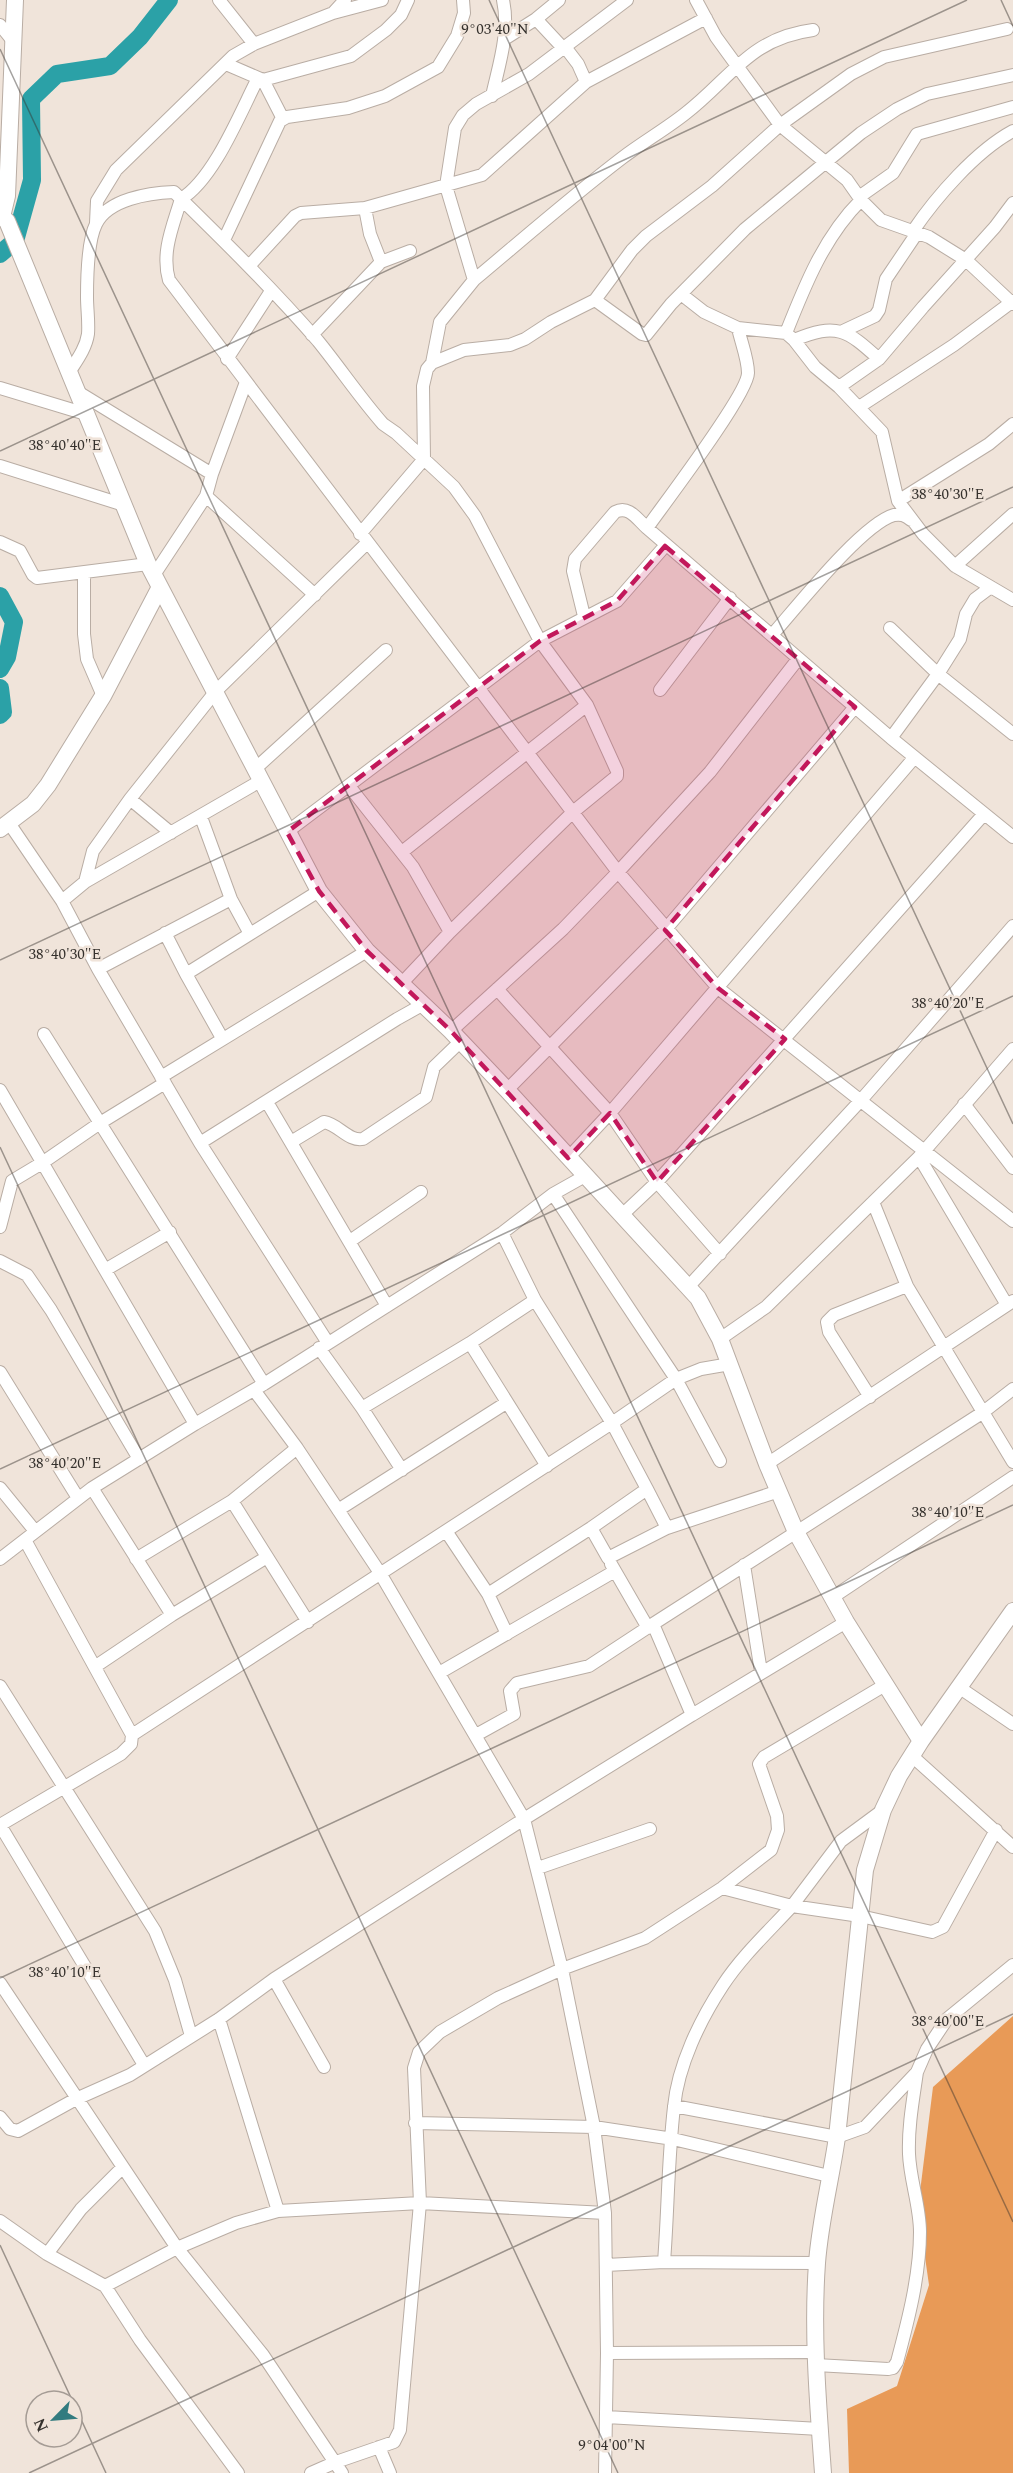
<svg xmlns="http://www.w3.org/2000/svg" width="1013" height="2473" font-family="Spectral,serif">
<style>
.forest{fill:#e89a57}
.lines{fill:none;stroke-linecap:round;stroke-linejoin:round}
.river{stroke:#2ba1a7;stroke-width:18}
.street-casing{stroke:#b9ada4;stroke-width:14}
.secondary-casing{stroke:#b9ada4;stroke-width:18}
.street{stroke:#fff;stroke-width:12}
.secondary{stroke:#fff;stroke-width:16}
.marked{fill:#c2185b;fill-opacity:0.2;stroke:#c2185b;stroke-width:4.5;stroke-dasharray:12 8;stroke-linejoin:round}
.ticks{fill:none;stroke:#35312d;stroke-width:1.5;stroke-opacity:0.45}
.ticks-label{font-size:15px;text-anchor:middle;fill:#35312d;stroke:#f0e4da;stroke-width:5;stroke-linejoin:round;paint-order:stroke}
</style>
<rect width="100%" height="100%" fill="#f0e4da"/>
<path class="forest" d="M1013,2016v457h-164l-2,-64 50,-23 32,-101 -11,-77 15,-121z"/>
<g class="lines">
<path class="river" d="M0,254l15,-13 17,-61 -1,-81 26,-25 53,-8 30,-29 29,-37
M0,596l14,26 -7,35 -7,12
M0,688l3,24 -3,3"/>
<g class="street-casing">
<path id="street" d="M219,0l35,44
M696,0l20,37 64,88 67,55 14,20 20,20 48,17 37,23 47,44
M333,13l49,-13
M536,19l27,29
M0,25l13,16
M506,38l30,-19 23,-19
M565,47l13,17 8,18
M226,64l37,16 88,-24 35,-26 15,-15 7,-15
M258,78c-18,35 -44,101 -77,121 -8,27 -20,53 -12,81l449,592 100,116 295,233
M263,80l20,39
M492,96c7,-32 18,-63 11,-96
M859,197l34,-24 24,-39 96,-27
M365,208l5,26 11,28
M96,223l1,-22 19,-31 117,-114 21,-12 79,-31 12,-13
M913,231c23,-34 63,-80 100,-100
M224,240l56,-119 7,-4 61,-9 37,-12 53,-29 19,-31 7,-23 -1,-13
M249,266l46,-50 6,-3 64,-5 117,-33 104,-93 120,-64
M474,280c49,-41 97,-83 148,-122 21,-16 44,-29 64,-45 45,-35 64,-75 127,-83
M681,294l23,18 34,16 48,5 8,7 21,27 24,20 43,45 16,69 25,33 32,32 58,34
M595,300l47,34 4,1 25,-31 74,-75 116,-96 36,-24 30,-15 86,-19
M843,331l32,-15 4,-6 7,-31 31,-46
M786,333c19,-48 38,-96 75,-133
M312,335l69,-73 29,-11
M794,340c43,-18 53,-10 85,19
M227,359l44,-68
M432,363l8,-41 34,-42 -28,-94 9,-58 8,-13 13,-11 53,-30 98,-74
M70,371c7,-11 16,-23 18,-37 1,-12 -1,-25 -1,-37 0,-18 1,-57 9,-73 12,-25 53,-31 78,-32 49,48 99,97 144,149 22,27 42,57 65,83l13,9 58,54 21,29 65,125 47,64 30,66v5l-44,36 -123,120 -49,52
M839,387l40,-28 44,-52 72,-80 18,-24
M0,388l86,26
M78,392l134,82
M859,407l95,-62 59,-44
M0,466l124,39
M206,496l109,99
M898,501l91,-57 24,-20
M647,528l244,210 122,99
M360,534l64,-75 -1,-73 4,-17 5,-6 32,-13 46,-5 15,-6 26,-17 44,-22 37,-50 14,-14 66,-50 68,-61 71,-51 33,-17 123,-28
M0,542l20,9 13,24 4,3 111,-14
M955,566l58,-52
M84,573v61l3,25 16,37
M154,575l52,-79 6,-22 34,-92
M584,616l-11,-45 2,-12 40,-47c14,-7 22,7 32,16 17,-24 101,-134 101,-155 0,-14 -7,-31 -10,-45
M890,628l48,46 75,60
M772,635c24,-27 90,-111 122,-120 7,-1 11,0 17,5
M660,690l70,-92
M891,738l47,-64 22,-35 6,-25 9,-15 16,-12
M256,768l130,-118
M349,786l64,81 37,65
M130,799l41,34
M9,823l53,78 36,68 102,174 128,200
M287,832l253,-191 77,-40 48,-55
M402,852l185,-147
M85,882l8,-31 37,-52 86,-108 151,-148
M62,901l23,-19 177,-102
M165,933l21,41 64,-40 -19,-35 -30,-82
M250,934l69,-43
M98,969l133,-70
M186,974l36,64
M497,989l113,124 47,69 63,72
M451,1031l112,-102 55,-57 92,-100 88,-113
M44,1034l220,350
M161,1077l206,-126
M0,1090l195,334
M507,1090l158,-160 190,-223
M267,1102l120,204
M964,1104l49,64
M291,1142l33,-20c14,2 25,20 39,17l63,-42 8,-30 27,-26
M200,1143l197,-124 25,-14
M919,1157l88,148
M568,1158l42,-45 304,-355
M553,1194l123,185 44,82
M873,1202l34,84 106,176
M622,1215l35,-33 327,-368
M0,1227l12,-46 30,-18 58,-40 65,-40
M502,1233l33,67 77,123 35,66
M350,1241l71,-49
M0,1261l27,14 24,35 88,149
M105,1270l65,-38
M689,1286l173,-187 151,-173
M720,1339l46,-32 153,-150 94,-108
M470,1343l65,-43
M319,1348l43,60 40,62
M0,1372l78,126
M254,1390l43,58 83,125 144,246 38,150 32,158 11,86 2,140 -2,120
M870,1397l-41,-65 -2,-10 7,-7 73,-29
M362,1408l108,-65 77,123
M767,1464l246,-163
M0,1488l35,43
M92,1488l80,127 95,-58
M232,1501l65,-53
M338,1510l168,-107
M591,1528l17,30 59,-30 112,-37
M446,1531l42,63 19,40
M25,1540l107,195 -1,9 -10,10 -121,71 144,240
M0,1559l92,-71 103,-64 69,-40 238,-151 51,-39 32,-18
M136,1559l96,-58 76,121
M611,1564l37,64
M744,1565l17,107
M488,1594l103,-66 56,-39 20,39
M833,1597l180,-120
M653,1624l329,-211 31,-24
M96,1666l76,-51
M439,1673l176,-102
M0,1686l155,245 20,49 16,56
M960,1688l53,36
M132,1735l480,-312 64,-44 25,-10 29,-5
M476,1735l38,-21 -4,-23 7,-8 72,-17 64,-42 39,91 154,-93
M912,1756l101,91
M538,1868l112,-39
M722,1888l70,18 49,-65 42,-31
M274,1979l50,88
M0,1983l177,265 86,107 79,118
M219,2019l59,192
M674,2106l163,31 28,-10 52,-55 10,-23 20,-30 66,-54
M0,2117l10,12 8,2 58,-32 54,-24 89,-56 55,-40 250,-160 168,-104
M415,2123l179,4 79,12 156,37
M0,2221l47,33 58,32
M47,2254l34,-45 42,-42
M664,2262l153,1
M606,2265l58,-3c4,-51 4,-104 10,-155 4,-42 26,-87 49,-122 19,-29 46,-54 69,-79l68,10 72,16 11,-5 53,-97
M607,2353l208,-1
M816,2365l72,4 5,-1 4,-6c11,-41 23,-87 23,-130 0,-26 -10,-52 -11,-78 -1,-27 4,-54 8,-82
M606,2417l214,12
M379,2447l11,26
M238,2473l-98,-133 -35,-54 72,-38 59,-25 42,-12 142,-8 185,10
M311,2473l25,-11 58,-20 6,-12 20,-227 -6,-135 5,-16 21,-20 58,-34 64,-29 83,-31 77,-50 49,-38 7,-20 -1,-14 -18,-52 5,-7 121,-72"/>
</g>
<g class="secondary-casing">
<path id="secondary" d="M15,0l-8,196 -5,21 5,4 141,343 171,327 48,60 84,80 56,59 191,208 22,41 47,125 29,68 50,90 75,119
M0,829l33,-25 15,-19 55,-89 57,-109
M823,2473c-5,-69 -11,-140 -6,-210 3,-42 14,-84 20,-126l28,-267 18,-60 16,-34 22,-35 92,-130"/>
</g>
<use href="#street" class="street"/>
<use href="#secondary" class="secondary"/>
</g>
<path class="marked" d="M665,546l190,161 -190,223 53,58 67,51 -128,143 -47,-69 -42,45 -117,-127 -84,-80 -48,-60 -32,-59 253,-191 77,-40z"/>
<path class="ticks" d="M489,0l524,1124M1001,0l12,26M0,49l1013,2173M0,451l967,-451M0,960l1013,-473M0,1147l618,1326M0,1469l1013,-473M0,1978l1013,-473M0,2245l106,228M29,2473l984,-459"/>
<g class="ticks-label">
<text x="495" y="34">9°03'40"N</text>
<text x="65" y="450">38°40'40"E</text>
<text x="948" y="499">38°40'30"E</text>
<text x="65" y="959">38°40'30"E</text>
<text x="948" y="1008">38°40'20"E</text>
<text x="65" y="1468">38°40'20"E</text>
<text x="948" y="1517">38°40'10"E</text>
<text x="65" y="1977">38°40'10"E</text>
<text x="948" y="2026">38°40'00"E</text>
<text x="612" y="2450">9°04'00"N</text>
</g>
<g transform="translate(54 2419) rotate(245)"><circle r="28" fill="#f0e4da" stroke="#a59c95" stroke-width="1.5"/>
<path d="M0-4.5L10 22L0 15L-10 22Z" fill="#327b7f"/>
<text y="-9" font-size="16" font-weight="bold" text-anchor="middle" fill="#35312d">N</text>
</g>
</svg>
